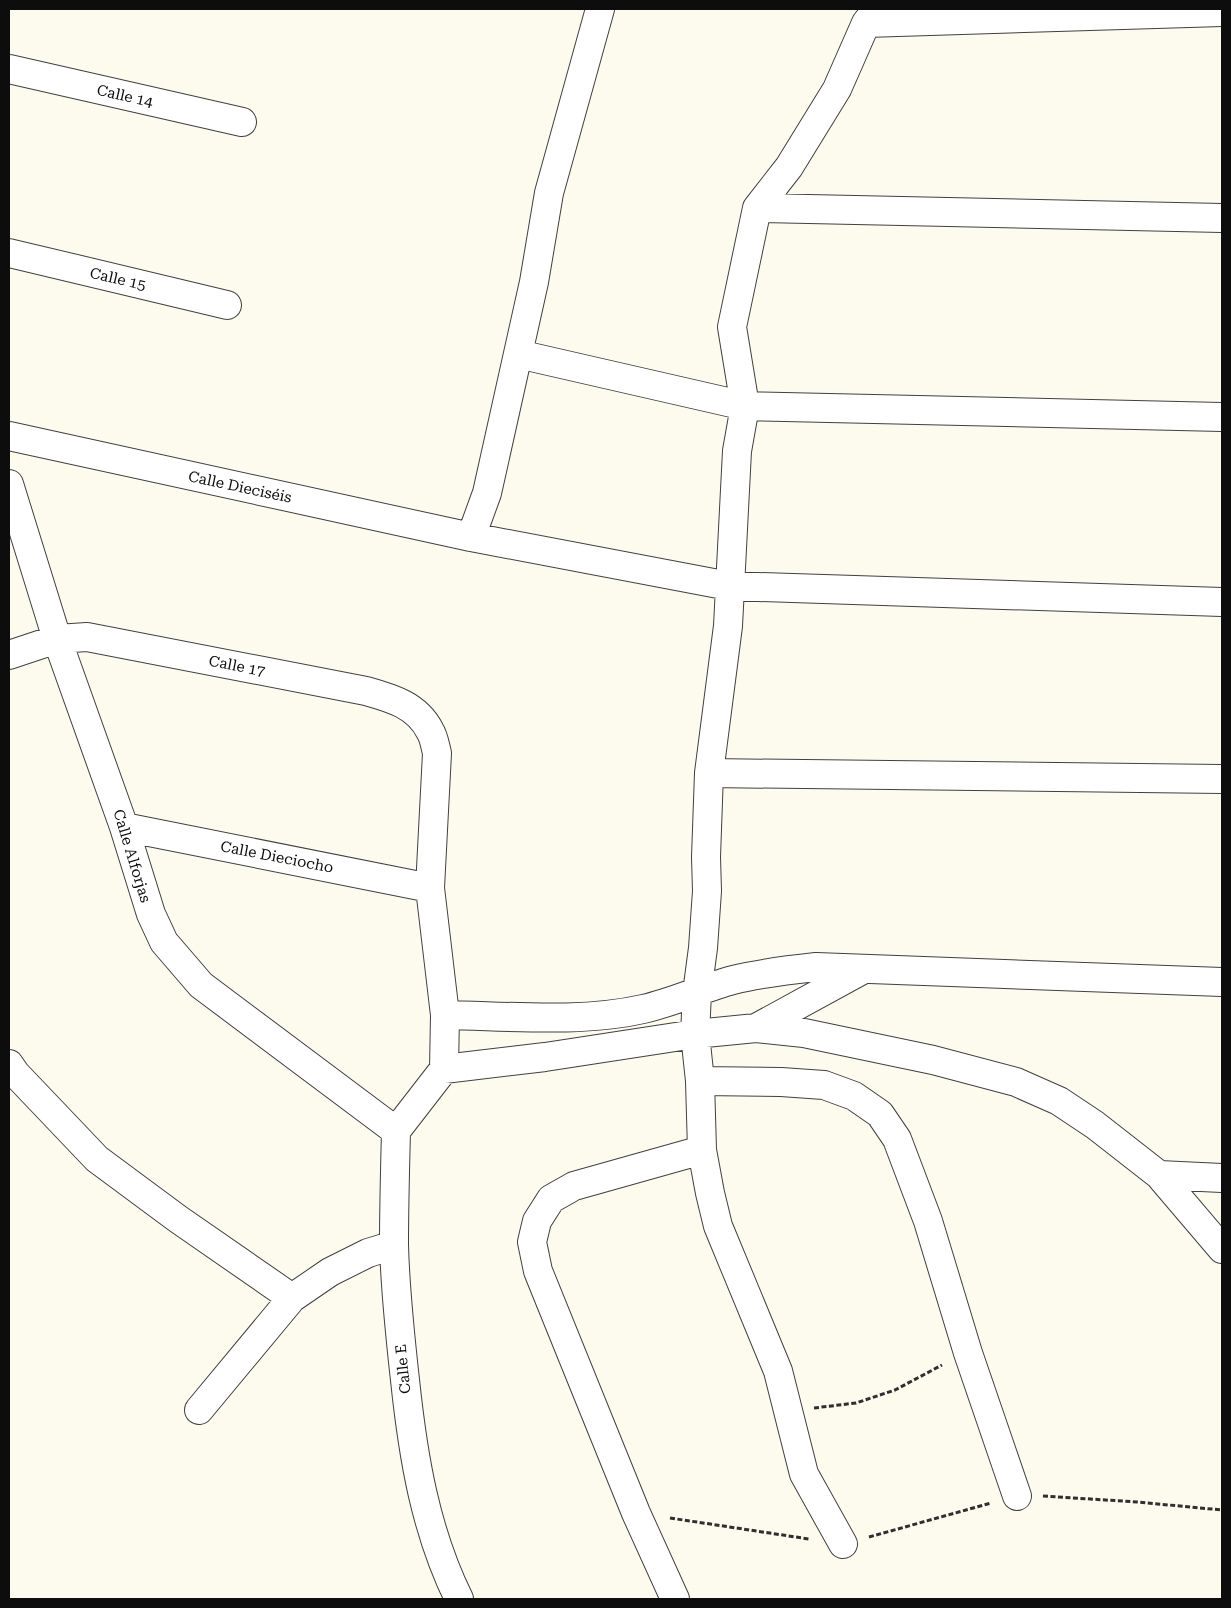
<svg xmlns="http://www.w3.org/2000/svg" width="1231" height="1608" font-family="'Roboto Serif',serif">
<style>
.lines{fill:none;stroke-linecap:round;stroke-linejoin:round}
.minor-casing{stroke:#404040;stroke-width:30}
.path{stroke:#2f2f2f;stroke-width:3;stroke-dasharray:5 2.5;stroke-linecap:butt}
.minor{stroke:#fff;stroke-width:28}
.labels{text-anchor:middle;stroke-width:5;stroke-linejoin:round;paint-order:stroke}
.street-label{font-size:15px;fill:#0d0d0d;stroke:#fff}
</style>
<rect width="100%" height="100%" fill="#fdfaee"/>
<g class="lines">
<g class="minor-casing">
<path id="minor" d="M866,23l356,-11
M9,69l233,53
M757,208l465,10
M9,253l218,52
M518,354l227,52 477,11
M9,436l462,101 258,49 493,16
M9,484l48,155 67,188 27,87 13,28 37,43 195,146
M471,537l16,-44 47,-211 15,-89 51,-184
M9,655l48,-16 30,-2 279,54c25,7 51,14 64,40 4,6 5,15 7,22l-7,135 15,127 -1,54 -48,62
M709,773l513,6
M124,827l306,61
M445,1015c63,1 137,8 198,-6 31,-7 60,-21 90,-29 28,-7 55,-10 83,-13l406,15
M756,1028l108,-59
M9,1064l7,10 81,85 81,60 114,79
M444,1069l101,-12 150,-23 61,-6 48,5 129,27 83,22 43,19 36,24 64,50 63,74
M700,1081l81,1 43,3 30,11 26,18 17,25 31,82 40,132 49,143
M396,1131c-1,38 -2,76 -2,113 1,46 6,91 11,136 8,76 20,150 54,219
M1159,1175l63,3
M199,1410l93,-112 38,-26 38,-19 26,-8
M843,1544l-39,-70 -26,-103 -60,-145 -8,-33 -8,-43 -2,-69 -5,-47 2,-41 6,-45 4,-57 -1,-34 3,-84 19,-147 9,-175 8,-45 -13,-79 25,-119 32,-41 48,-78 29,-66 11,-14
M675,1599l-39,-86 -98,-242 -6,-29 5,-21 14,-22 23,-13 128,-36"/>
</g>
<path class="path" d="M814,1408l42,-5 39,-13 47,-25
M1043,1496l94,6 85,8
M670,1518l139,21
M869,1537l122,-34"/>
<use href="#minor" class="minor"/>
</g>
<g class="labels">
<g class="street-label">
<text transform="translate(125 96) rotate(13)" y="5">Calle 14</text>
<text transform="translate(118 279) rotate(13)" y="5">Calle 15</text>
<text transform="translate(240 487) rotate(12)" y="5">Calle Dieciséis</text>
<text transform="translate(237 666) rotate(11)" y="5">Calle 17</text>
<text transform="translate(132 856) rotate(73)" y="5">Calle Alforjas</text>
<text transform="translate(277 857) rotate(11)" y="5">Calle Dieciocho</text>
<text transform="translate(403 1369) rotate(-96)" y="5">Calle E</text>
</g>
</g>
<rect width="1231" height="1608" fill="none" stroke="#0d0d0d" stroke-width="20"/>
</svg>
